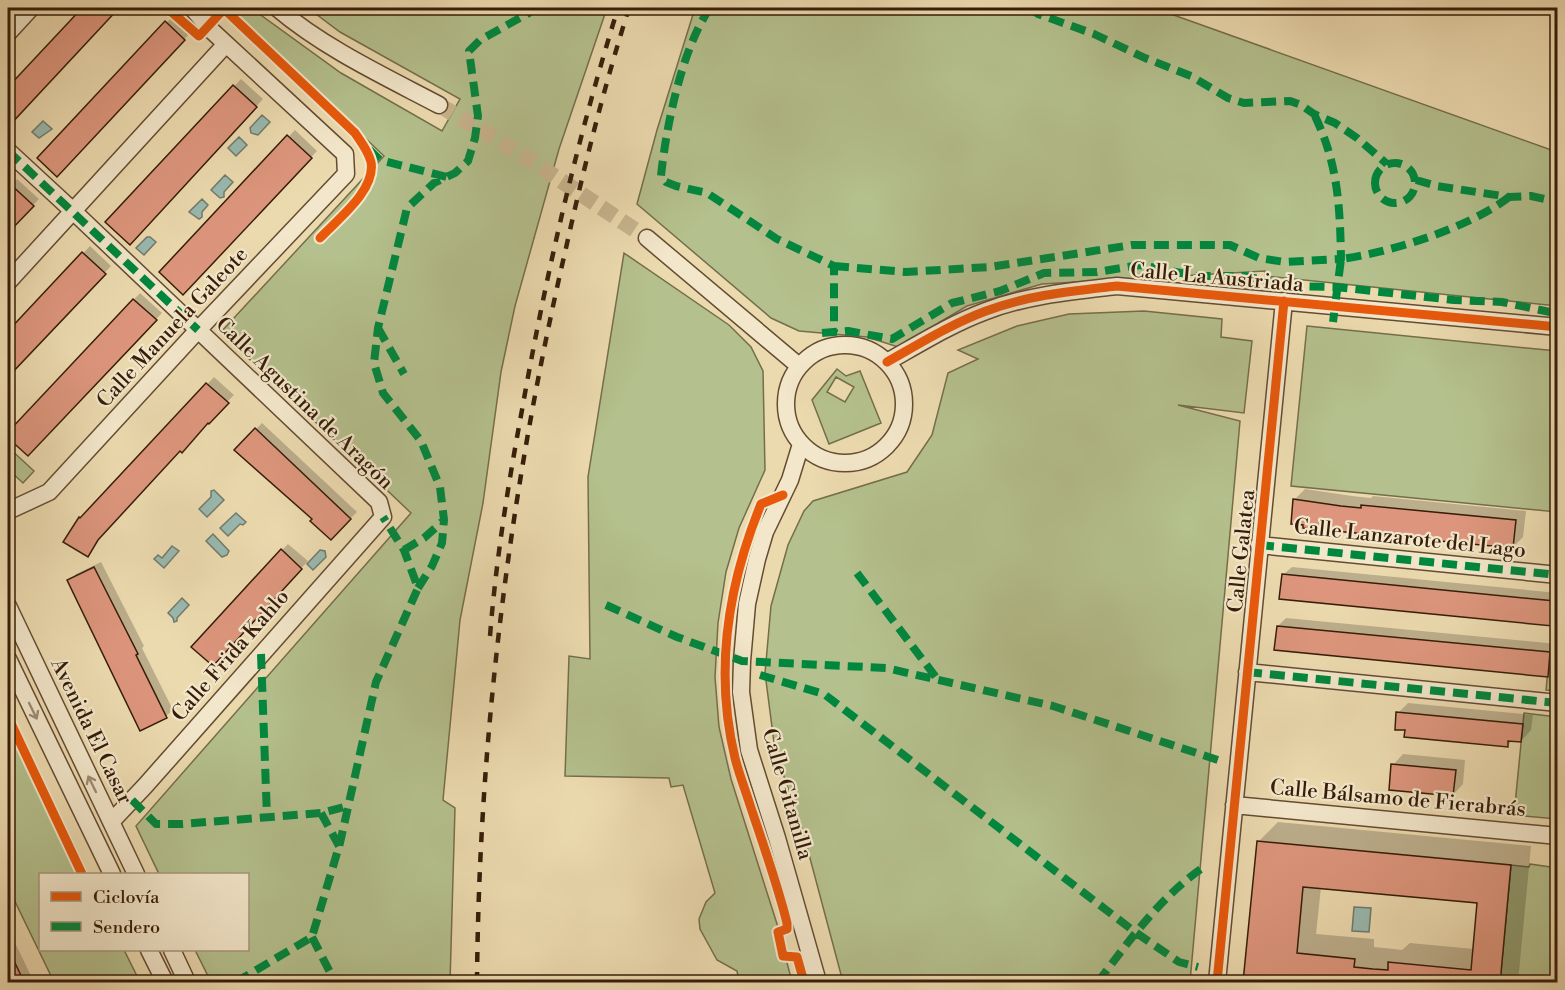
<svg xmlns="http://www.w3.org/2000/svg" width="1565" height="990" font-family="'Libre Bodoni',serif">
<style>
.green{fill:#b4c08d;stroke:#756e4b;stroke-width:1.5;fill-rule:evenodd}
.water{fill:#99bab0;stroke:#717b6d;stroke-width:1.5}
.shadow{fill:#0003;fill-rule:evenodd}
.building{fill:#dd967d;stroke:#361d09;stroke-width:1.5;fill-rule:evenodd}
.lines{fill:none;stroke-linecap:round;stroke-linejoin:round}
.street-tunnel{stroke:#c8b48e;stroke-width:16;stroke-dasharray:16 8;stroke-linecap:butt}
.street-casing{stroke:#644c32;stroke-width:19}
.street{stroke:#f3e7cb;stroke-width:16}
.rail{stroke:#361d09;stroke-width:4.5;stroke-dasharray:10 10;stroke-linecap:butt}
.quiet{stroke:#00873e;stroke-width:8;stroke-dasharray:15 8;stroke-linecap:butt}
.cycleway-casing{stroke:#f3e7cb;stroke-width:13}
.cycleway{stroke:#e8590c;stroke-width:9}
.oneway{stroke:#9e8c74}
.labels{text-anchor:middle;stroke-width:4.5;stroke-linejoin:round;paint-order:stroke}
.street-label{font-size:21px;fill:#361d09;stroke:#f3e7cb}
</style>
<rect width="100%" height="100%" fill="#ecdaaf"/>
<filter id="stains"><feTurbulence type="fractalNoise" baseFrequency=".00333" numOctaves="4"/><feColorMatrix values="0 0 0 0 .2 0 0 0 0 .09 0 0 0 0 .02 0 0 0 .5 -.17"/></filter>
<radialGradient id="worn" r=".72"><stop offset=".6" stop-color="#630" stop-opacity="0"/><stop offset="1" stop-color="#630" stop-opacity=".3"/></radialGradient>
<path class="green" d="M243,8h8l90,65 101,58 18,-32 -120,-67 -32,-24h299l-48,141 -44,157 -14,66 -18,131 -23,117 -17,180 12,8 -5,174h-239l-16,-32h53v-76h-89l-23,-48 275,-313 -190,-181 163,-176 -149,-142z
M695,8h459l403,144v154l-292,-30v-5l-223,13 -75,22 -69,41 -31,-10 -68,-6 -28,-13 -134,-114 20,-74z
M624,253l105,72 22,22 12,24 2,99 -26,58 -13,44 -8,51 -3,54 4,50 12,52 46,145 15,58h-53l-2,-11 -20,-11 -17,-31 -1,-10 7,-17 9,-9 -32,-108 -12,2 -2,-9 -104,-2 4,-120 21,3 -2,-182z
M1144,311l78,8 -1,18 31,4 -8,72 -66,-8 62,16 -50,561h-347l-40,-150 -28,-82 -10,-77 6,-67 17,-61 16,-34 9,-10 94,-29 25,-37 16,-62 30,-14 -20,-9 59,-24 52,-12z
M1307,326l250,25v161l-266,-26z
M837,369l9,7 14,-5 21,52 -52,21 -17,-44zM836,377l18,10 -9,15 -18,-10z
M8,447l26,24 -11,12 -15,-14z
M1556,588h1v103l-11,-1z
M8,705l80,169h-48v76h84l16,32h-86l-46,-95z
M1524,713l33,4v102l-43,-4z
M1530,864l27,4v114h-57l11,-117 18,2z"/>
<path class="water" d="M262,115l8,7 -12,13 -7,-2 -1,-5z
M43,121l9,8 -13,9 -7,-6z
M239,137l8,8 -11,11 -8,-8z
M225,175l8,7 -9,10v5l-4,1 -9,-8z
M202,199l6,6 -6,7v5l-3,2 -10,-7z
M147,237h3l6,5 -12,13 -8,-7z
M214,490l10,10 -17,17 -8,-8 12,-12v-6z
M236,513l10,9 -3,3 -3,-1 -12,12 -8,-8z
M213,534l16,17 -2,4 -5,2 -16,-16z
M172,546l7,5 -15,17 -10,-9 4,-4 4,3z
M320,550l5,1 1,6 -13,13 -6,-6z
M182,598l7,7 -12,13v3l-3,1 -1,-4 -5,-5z
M1354,907l17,1 -2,24 -17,-1z"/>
<path class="shadow" d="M84,8h34l-110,116v-35z
M173,16l18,16 -134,143 -18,-17z
M241,79l22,20 -127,137 -29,-15z
M295,130l22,21 -134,142 -22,-21z
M17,179l22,20 -31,33v-43z
M90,246l21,20 -103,109v-42z
M140,293l22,20 -134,141 -20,-20z
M214,377l20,18 -54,54 -75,83 -18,23 -22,-13 15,-24 8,-6z
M262,423l95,89 -26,26 -17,-19 -78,-69z
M1305,489l47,7 19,2 2,-2 153,15 -3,26 -10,10 -218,-48z
M288,544l20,17 -89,97 63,-108z
M101,562l43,84 -2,2 31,62 -7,6 -97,-135 7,-7z
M1292,567l266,26v26l-6,5 -269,-49z
M1286,618l271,26 -2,23 -8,8 -269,-49z
M1408,703l125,12 -2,15 -10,11 -8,-1 -6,6 -101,-17 -8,-16z
M1403,754l62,6 -2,24 -10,11 -60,-30z
M1278,822l253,24 -13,136h-273l13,-140zM1321,887l158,15 -5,47 -64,-6 -8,7 -8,-1 -20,-2v-8l-58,-5z
M8,928l26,54h-26z"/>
<path class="building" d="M82,8h37l-111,119v-40z
M165,21l20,19 -128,137 -20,-19z
M233,85l24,22 -127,138 -25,-23z
M287,135l25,23 -129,137 -24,-23z
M8,182l26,24 -26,27z
M82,252l24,22 -98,103v-46z
M133,299l24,21 -129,136 -20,-18v-6z
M206,383l23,20 -20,21 -1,-1 -26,30 -2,-2 -82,89 -10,17 -25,-15 16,-25 1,1z
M255,428l96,91 -20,21 -21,-19 2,-2 -78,-69z
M1293,499l48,7 20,2v-3l155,15 -3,28 -210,-20v-3l-12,-1z
M281,549l21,20 -89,97 -22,-19z
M94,567l44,87 -2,1 31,63 -27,13 -73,-151z
M1282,574l273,27 -2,25 -274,-27z
M1277,626l273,26 -2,25 -274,-27z
M1396,712l127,12 -2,18 -13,-1v6l-104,-10 1,-7h-10z
M1391,764l65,6 -3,26 -64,-6z
M1257,841l254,24 -10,108 1,9h-259zM1303,887l174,16 -6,67 -83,-8v8l-15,-1 -19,-2 1,-8 -58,-6z
M8,948l16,34h-16z"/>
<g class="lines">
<path class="street-tunnel" d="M439,105l82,49 126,84"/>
<g class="street-casing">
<path id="street" d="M277,8c47,40 107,68 162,97
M8,33l23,-25
M8,151l65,60 306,291 4,15 -238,269 -34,36
M647,238l152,128
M8,282l218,-238
M786 404a59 59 0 1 1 118 0a59 59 0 1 1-118 0Z
M887,362c32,-18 64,-38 99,-51 42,-16 87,-20 131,-25l441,41
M801,444l-11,36 -25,52 -8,27 -10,45 -5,57 -1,31 8,58 28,88 41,144
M8,511l41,-19 149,-162 148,-156 -1,-20 -134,-124 -17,-20v-2
M1259,545l299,30
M8,606l128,268
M8,659l104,215
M1247,672l311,31
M1234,805l324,31
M149,950l16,32
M172,950l15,32
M1217,982l67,-681"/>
</g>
<use href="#street" class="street"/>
<path class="rail" d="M490,636c6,-76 18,-151 32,-226 24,-136 55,-270 96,-402
M477,982c2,-247 33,-493 89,-734 18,-81 38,-161 63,-240"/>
<path class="quiet" d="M710,8c-28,40 -44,119 -49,168l5,6 10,4 31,7 70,46 57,27v66
M1029,8l9,6 56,20 51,24 46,18 37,22 16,5 46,-2 11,4 13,9 21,9 22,15 30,26
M369,149l11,11 67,17
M8,151l190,179
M1375 183a20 20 0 1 1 40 0a20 20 0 1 1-40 0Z
M1416,180l21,6 72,11 22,-1 27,6
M834,266l72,6 84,-5 142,-22h98l29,13 26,4 56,-3c-1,-53 -3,-96 -27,-145
M1333,322l8,-63c48,-6 130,-32 168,-62
M378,328l26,46
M822,333l26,-2 44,8 60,-36 48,-12 44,-18 53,-1 43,-7 57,11h48l46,10 45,1 118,13 48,2 48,10 8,-1
M1259,545l299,30
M404,550l20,-12 20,-18
M857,573l81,107
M418,588l14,-22 10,-23 2,-23 -4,-33 -19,-46 -38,-48 -9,-30 4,-35 29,-120 27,-25 21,-10 13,-12 7,-23 3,-22 -9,-65 11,-11 49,-27 3,-5
M606,605l71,32 65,24 144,7 167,38 165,54
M261,654l6,163
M1247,672l311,31
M760,675l64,19 311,238 44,30 19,5
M132,800l24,24h26l139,-11 27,-7
M321,813l18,33
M312,937l23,45
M236,982l76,-45 28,-94 36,-161 42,-94 -14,-38 -21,-33
M1098,982c31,-41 65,-89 109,-117"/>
<g class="cycleway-casing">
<path id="cycleway" d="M167,8l32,28 25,-27 131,124c6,9 13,17 16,29 5,28 -33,57 -51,76
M887,362c32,-18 64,-38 99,-51 42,-16 87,-20 131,-25l441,41
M783,495l-22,9c-33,81 -47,167 -26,254 4,16 10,31 15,47 13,39 27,78 37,118v6l-9,3 5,24 14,1 7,25
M8,717l74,157
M1217,982l67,-681"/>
</g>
<use href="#cycleway" class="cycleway"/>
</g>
<defs><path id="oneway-shaft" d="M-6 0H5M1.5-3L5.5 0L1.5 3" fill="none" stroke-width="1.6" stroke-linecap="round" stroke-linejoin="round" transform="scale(1.5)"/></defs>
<g class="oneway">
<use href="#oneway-shaft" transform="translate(33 711) rotate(64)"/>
<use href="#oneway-shaft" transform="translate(92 784) rotate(-116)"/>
</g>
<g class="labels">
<g class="street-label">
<text transform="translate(1217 277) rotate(5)" y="7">Calle La Austriada</text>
<text transform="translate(172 327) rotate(-47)" y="7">Calle Manuela Galeote</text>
<text transform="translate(305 403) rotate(44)" y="7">Calle Agustina de Aragón</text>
<text transform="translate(1410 538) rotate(6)" y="7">Calle Lanzarote del Lago</text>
<text transform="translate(1241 551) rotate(-84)" y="7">Calle Galatea</text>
<text transform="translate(230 655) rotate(-49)" y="7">Calle Frida Kahlo</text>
<text transform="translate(92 731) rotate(64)" y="7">Avenida El Casar</text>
<text transform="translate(788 794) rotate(74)" y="7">Calle Gitanilla</text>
<text transform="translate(1398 798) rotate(5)" y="7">Calle Bálsamo de Fierabrás</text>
</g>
</g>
<rect width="1565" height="990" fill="none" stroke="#ecdaaf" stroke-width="30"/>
<rect x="9" y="9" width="1547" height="972" fill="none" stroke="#361d09" stroke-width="3"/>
<rect x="15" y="15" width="1535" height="960" fill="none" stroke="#361d09" stroke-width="1.5"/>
<rect x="39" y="873" width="210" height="78" fill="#f3e7cb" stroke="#a7967d" stroke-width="1.5"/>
<rect x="51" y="892" width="30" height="9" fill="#e8590c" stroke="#a7967d" stroke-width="1.5"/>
<text x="93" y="903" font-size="18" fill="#361d09">Ciclovía</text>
<rect x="51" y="922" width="30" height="9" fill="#00873e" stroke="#a7967d" stroke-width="1.5"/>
<text x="93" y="933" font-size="18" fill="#361d09">Sendero</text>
<rect width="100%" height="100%" filter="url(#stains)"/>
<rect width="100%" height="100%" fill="url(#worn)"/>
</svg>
